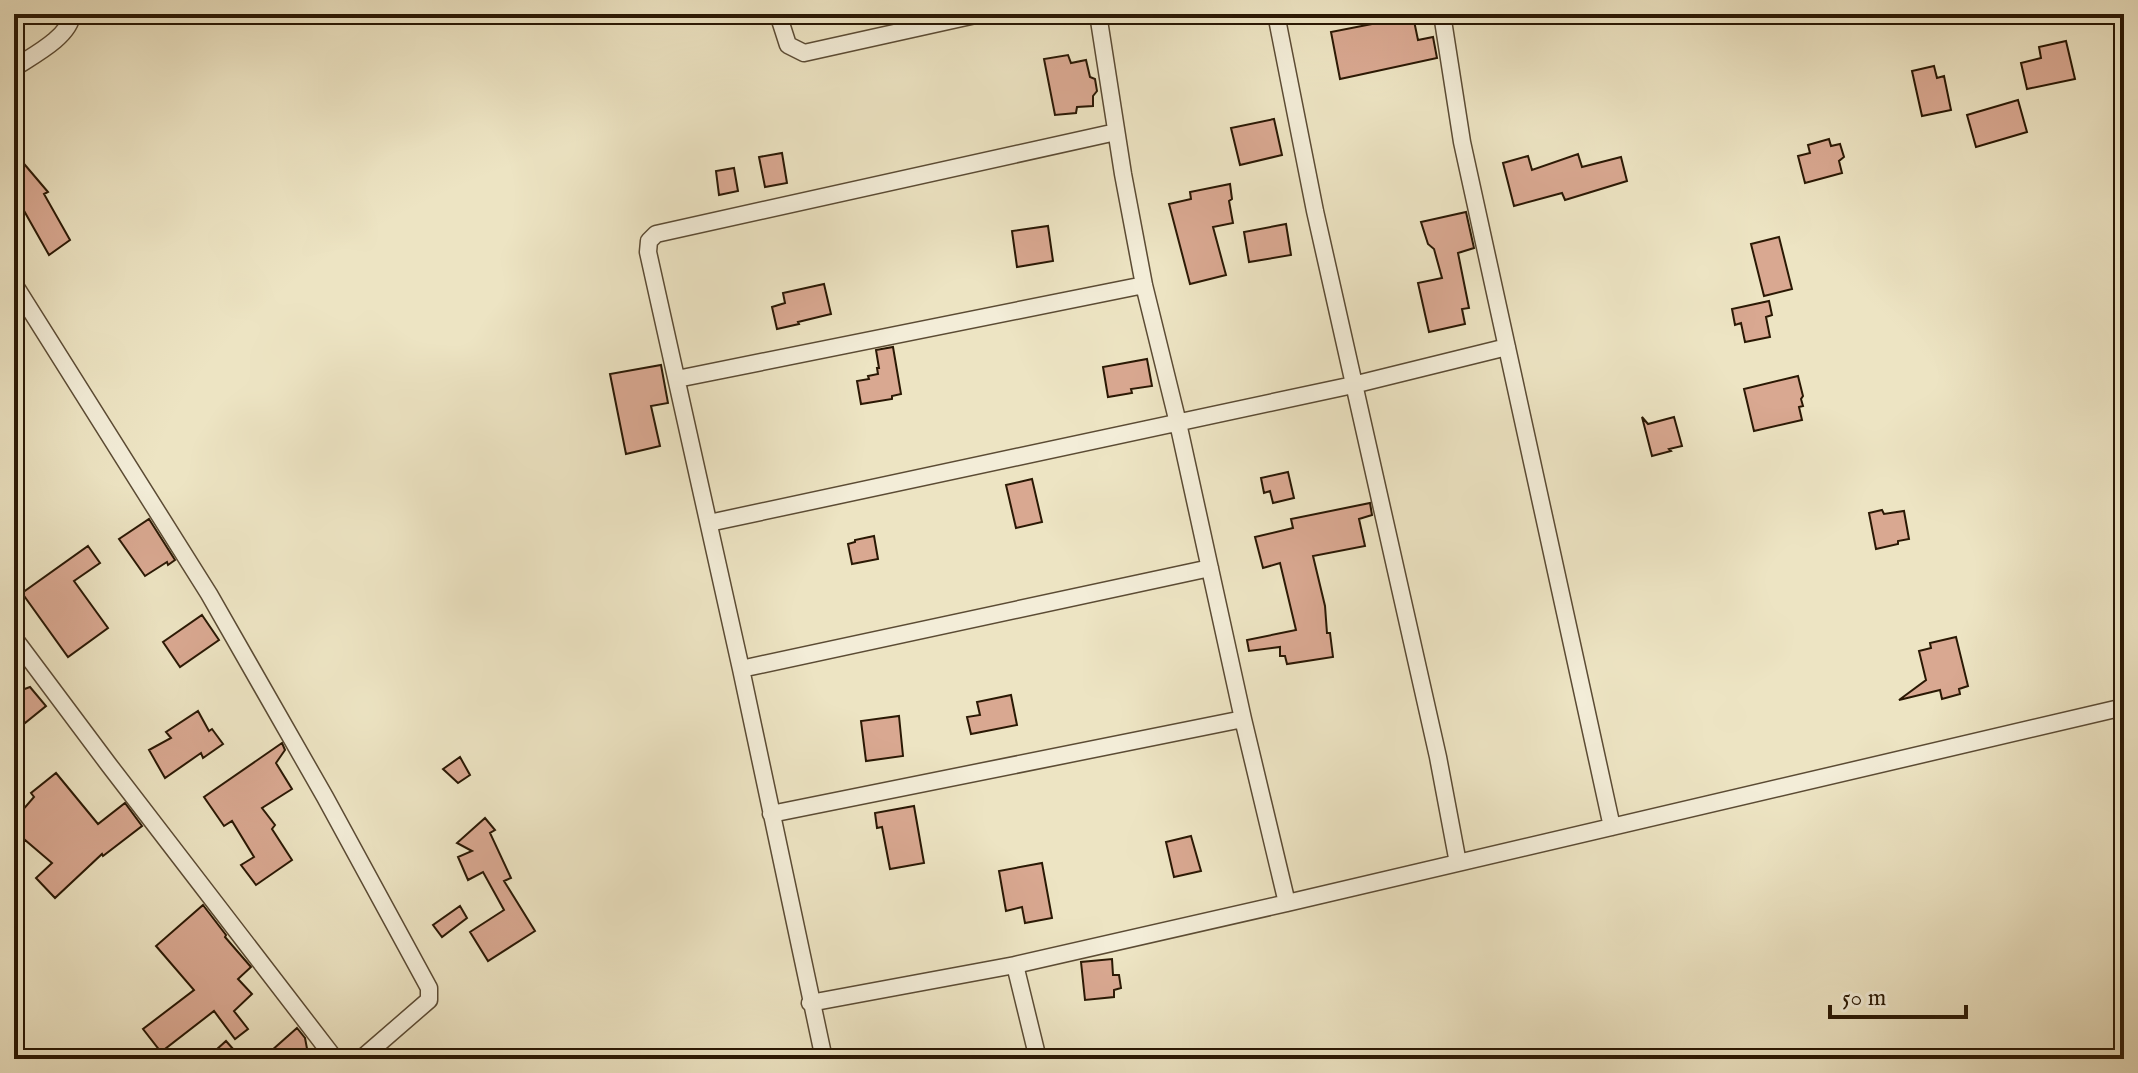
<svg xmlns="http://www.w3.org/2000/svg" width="2138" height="1073" font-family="'IM FELL English',serif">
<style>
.building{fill:#d9a891;stroke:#2a1804;stroke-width:2}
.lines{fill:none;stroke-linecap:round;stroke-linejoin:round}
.minor-casing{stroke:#5b4b34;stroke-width:19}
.minor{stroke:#f3edd8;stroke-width:16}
</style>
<rect width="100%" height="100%" fill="#ede4c3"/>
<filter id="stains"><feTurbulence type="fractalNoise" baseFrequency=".0025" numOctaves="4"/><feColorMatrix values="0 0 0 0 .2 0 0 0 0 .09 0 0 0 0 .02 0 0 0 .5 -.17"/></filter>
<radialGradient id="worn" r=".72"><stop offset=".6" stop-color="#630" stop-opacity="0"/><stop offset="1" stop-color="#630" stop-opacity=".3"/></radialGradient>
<path class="building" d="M1413,16l5,24 15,-3 4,21 -97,21 -9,-47z
M2066,41l9,38 -48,10 -6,-26 20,-5 -2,-11z
M1068,55l3,8 15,-3 4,17 5,2 2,12 -4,5v10l-16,1 -1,6 -21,2 -11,-56z
M1934,66l3,12 7,-2 7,34 -29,6 -10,-45z
M2018,100l9,32 -51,15 -9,-32z
M1274,119l8,36 -42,10 -9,-37z
M1829,139l2,7 9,-2 4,13 -5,4 3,12 -37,10 -7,-27 12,-3 -2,-8z
M14,152l34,40 -4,2 26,46 -21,15 -26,-46 -9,6z
M782,153l5,30 -22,4 -6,-30z
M1578,154l4,13 39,-10 6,24 -62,19 -3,-7 -48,13 -11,-43 25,-7 4,14z
M734,168l4,23 -19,4 -3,-24z
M1230,184l2,15 -3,2 4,22 -20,4 13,48 -36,9 -21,-80 22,-5 -1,-7z
M1466,212l8,36 -16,5 11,55 -7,1 3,15 -36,8 -11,-49 24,-5 -8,-29 -6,-5 -7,-22z
M1286,224l5,31 -42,7 -5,-30z
M1048,226l5,35 -36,6 -5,-36z
M1779,237l13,52 -28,7 -13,-52z
M824,284l7,30 -33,8 1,2 -22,5 -5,-22 13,-4 -2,-10z
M1769,301l3,14 -6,2 4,20 -25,5 -4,-19 -6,2 -3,-16z
M893,347l8,47 -9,2v3l-31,5 -4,-23 12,-2 -1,-3 10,-2 -1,-6h2l-3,-18z
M1147,359l5,27 -21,3 1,4 -24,4 -5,-30z
M661,365l7,38 -17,3 9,40 -34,8 -16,-80z
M1798,376l5,20 -2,3 2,7 -4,1 3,13 -48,11 -10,-42z
M1642,417l6,7 26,-7 8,29 -13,3 2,2 -19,5z
M1288,472l6,26 -21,5 -3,-12 -6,2 -3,-15z
M1032,479l10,43 -26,6 -10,-43z
M1370,503l2,12 -13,4 6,27 -52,10 12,50 2,27h3l3,24 -46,7 -2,-8h-5v-9l-31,4 -2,-11 49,-10 -16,-67 -17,5 -8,-31 38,-9 -2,-9z
M1882,510l2,4 20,-3 5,28 -11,2v3l-22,5 -7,-36z
M149,519l26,41 -7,5 -1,-3 -22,14 -26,-37z
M874,536l4,23 -26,5 -4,-20 7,-2v-2z
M88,546l12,17 -26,18 34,47 -40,29 -46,-64z
M202,615l17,25 -39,27 -17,-25z
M1956,637l12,49 -9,3 1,5 -18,5 -2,-9 -41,10 27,-20 -7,-29 12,-3 -1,-5z
M30,687l16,19 -21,17 -11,-14v-7l7,-6 -2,-5z
M1011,695l6,30 -46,9 -4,-17 13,-2 -3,-13z
M198,711l11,20 3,-2 11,15 -20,14 -2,-5 -36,25 -16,-28 22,-12 -5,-6z
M899,716l4,40 -37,5 -5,-40z
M282,743l3,7 -9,13 16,26 -30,19 13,17 -3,4 20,31 -36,25 -15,-20 13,-8 -22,-36 -8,5 -20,-29z
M460,757l10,18 -12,8 -15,-14z
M56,773l42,51 27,-21 17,23 -39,30 -1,-2 -47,44 -19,-20 16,-15 -27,-23 -11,14v-34l20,-23 -3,-4z
M914,806l10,57 -34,6 -8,-42 -5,1 -2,-15z
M485,818l10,12 -5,3 21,45 -7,3 31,50 -47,30 -18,-29 34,-22 -21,-38 -15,8 -10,-23 14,-6 -15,-8z
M1191,836l10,35 -27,6 -8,-35z
M1042,863l10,55 -27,5 -3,-16 -16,4 -7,-40z
M203,905l23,30 -1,2 26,30 -13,12 14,15 -18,17 14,18 -13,10 -21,-28 -53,41 -18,-23 51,-39 -38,-44z
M460,906l7,12 -25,19 -9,-12z
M1112,959l1,16h6l2,13 -7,2v7l-29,3 -4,-38z
M297,1028l8,10 4,21h-47z
M226,1041l16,18h-36z"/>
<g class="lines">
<g class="minor-casing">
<path id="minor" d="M778,14l10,31 16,8 176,-39
M1098,14l25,160 21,111 34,138 65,296 44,184
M1276,14l39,197 123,546 20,106
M1442,14l20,128 150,685
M14,68c18,-12 56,-31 58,-54
M14,284l195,310 116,203 104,191v12l-68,59
M677,379l467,-94
M709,523l644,-138 154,-38
M14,638l95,127 226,294
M741,669l469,-101
M771,814l472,-95
M1015,965l23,94
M810,1003l205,-38 272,-62 837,-196
M824,1059l-83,-390 -93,-417 1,-11 7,-7 460,-102"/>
</g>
<use href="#minor" class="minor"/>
</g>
<rect width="2138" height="1073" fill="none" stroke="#ede4c3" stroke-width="48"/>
<rect x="16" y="16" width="2106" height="1041" fill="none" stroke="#2a1804" stroke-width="4"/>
<rect x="24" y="24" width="2090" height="1025" fill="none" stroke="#2a1804" stroke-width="2"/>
<path d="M1830 1005v12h136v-12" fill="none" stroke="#2a1804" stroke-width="4"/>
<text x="1842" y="1005" font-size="24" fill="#2a1804" stroke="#f3edd8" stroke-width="6" paint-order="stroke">50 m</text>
<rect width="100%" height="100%" filter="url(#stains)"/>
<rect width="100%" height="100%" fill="url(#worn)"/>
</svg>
